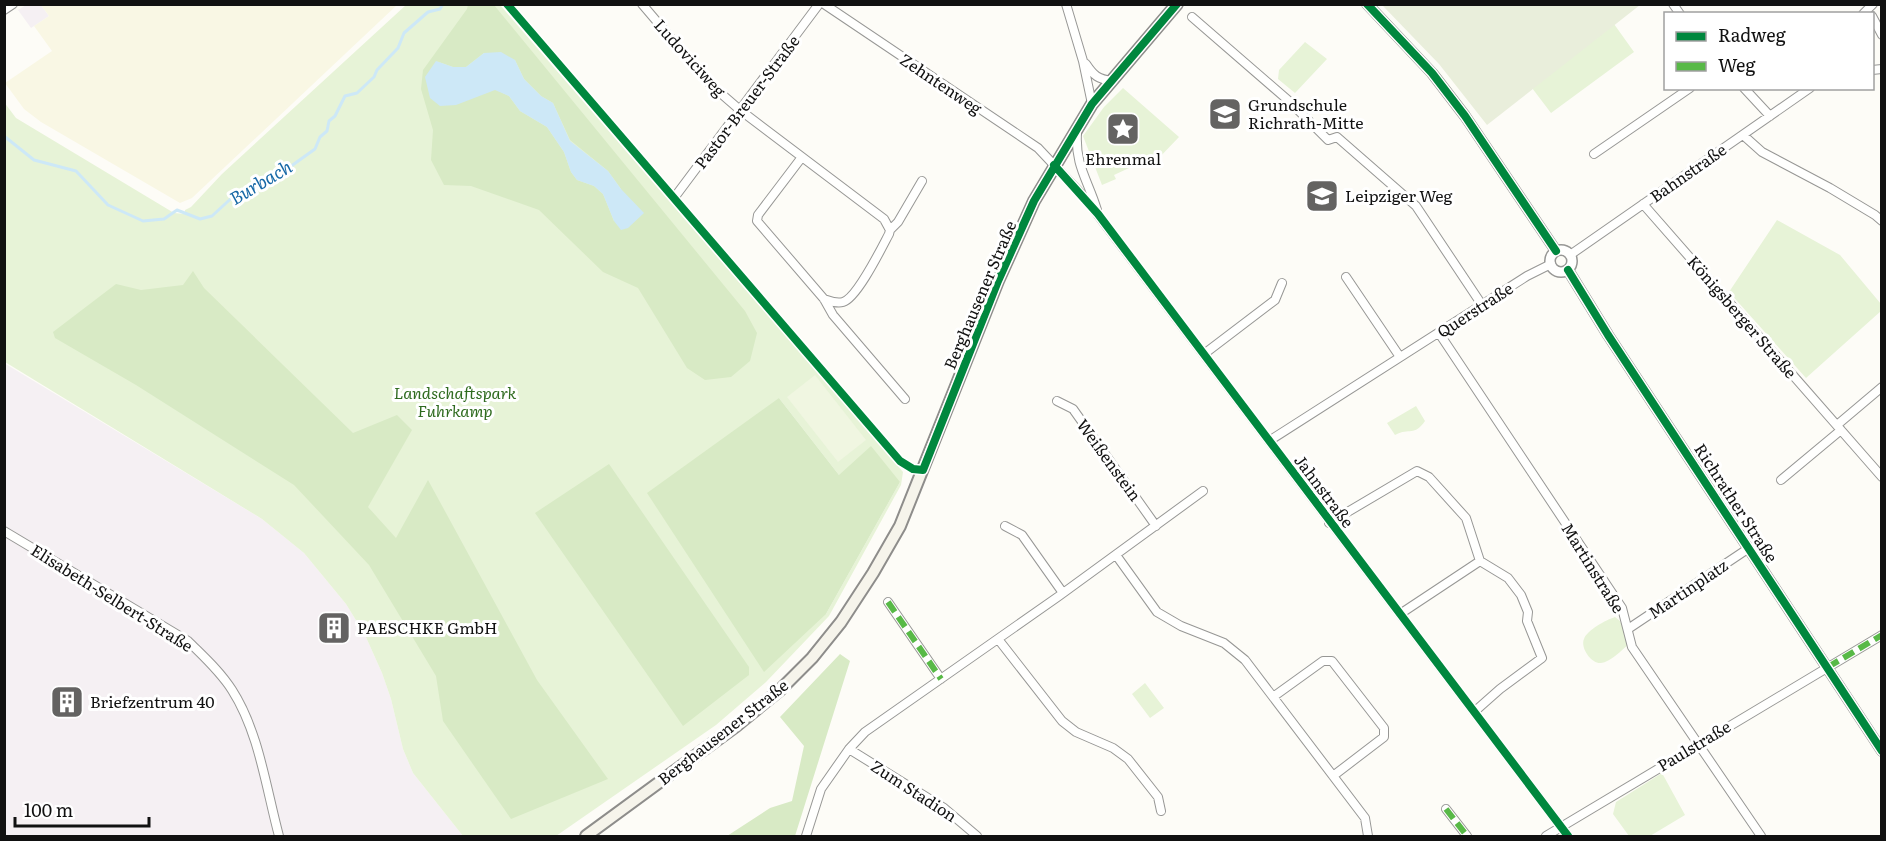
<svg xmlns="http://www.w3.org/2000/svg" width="1886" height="841" font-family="Literata,serif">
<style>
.industrial{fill:#f5f0f3}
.farmland{fill:#f9f7e4}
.green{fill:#e7f3d7;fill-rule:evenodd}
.forest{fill:#d8eac5;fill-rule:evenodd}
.cemetery{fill:#e9eedb}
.pitch{fill:#f0f6e1}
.water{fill:#cde8f7}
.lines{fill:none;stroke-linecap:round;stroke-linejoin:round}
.stream{stroke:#cde8f7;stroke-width:3}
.minor-casing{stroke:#979795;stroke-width:10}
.tertiary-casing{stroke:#979795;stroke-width:12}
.secondary-casing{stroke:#8e8d8b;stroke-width:14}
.minor{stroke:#fffffe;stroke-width:8}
.tertiary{stroke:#fffffe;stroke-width:9}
.secondary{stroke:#f6f4eb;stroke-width:10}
.quiet{stroke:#58b947;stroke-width:6;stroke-dasharray:12 6;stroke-linecap:butt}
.cycleway-casing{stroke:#fff;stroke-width:11}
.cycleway{stroke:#00873e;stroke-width:8}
.labels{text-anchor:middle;stroke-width:6;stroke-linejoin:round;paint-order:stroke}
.street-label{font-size:16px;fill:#111;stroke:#fff}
.poi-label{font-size:16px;fill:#111;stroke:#fff;text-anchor:start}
.park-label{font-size:16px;font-style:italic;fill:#2f6b1f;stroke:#fff}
.water-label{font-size:18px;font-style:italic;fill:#1768a6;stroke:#fff}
</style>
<rect width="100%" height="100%" fill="#fdfcf7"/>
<path class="industrial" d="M26,5h15l8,11 -18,12 -13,-18z
M4,363l258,156 42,34 42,51 19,31 17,38 9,26 12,50 10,24 50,63h-458z"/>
<path class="farmland" d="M41,5h356l-205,193 -12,5 -139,-81 -17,-13 -19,-26 47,-32 -18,-25 15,-10z"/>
<path class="green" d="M406,5h94l403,467 -2,13 -72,131 -63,66 -50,43 -160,111h-93l-50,-63 -10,-24 -12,-50 -9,-26 -17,-38 -19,-31 -42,-51 -42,-34 -257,-157 -1,-260 12,16 158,95 11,1v-4l6,-3 31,-33zM779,398l60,77 61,7 -74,132z
M1614,24l20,28 -83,61 -19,-25z
M1305,42l22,17 -32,34 -17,-14 1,-9z
M1123,88l56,49 -23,24 -12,5 -2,-4 -28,13 2,4 -14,6 -19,-49 21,-29z
M1777,220l63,35 41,49v7l-75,67 -77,-86z
M1416,406l9,15c-11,16 -15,6 -30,14l-8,-12z
M1615,617l5,4 9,23c-7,6 -19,18 -28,19 -10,1 -21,-16 -17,-24 3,-9 22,-19 31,-22z
M1145,683l19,25 -14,10 -18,-24z
M1662,773l23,42 -35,21h-21l-16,-22 3,-12z"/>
<path class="forest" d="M468,5h26l251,306 12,22 -7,28 -19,16 -26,3 -18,-12 -49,-80 -35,-16 -64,-62 -68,-24 -27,-1 -13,-25 2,-30 -12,-41 2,-19 44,-61zM484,53l31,7 9,19 17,17 12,7 17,37 38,31 13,18 -7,32 -11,-27 -9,-8 -17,-6 -6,-8 -7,-20 -17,-25 -27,-16 -11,-15 -73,-35 17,6h13z
M193,271l11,17 149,145 44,-18 15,15 -44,77 28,31 32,-58 109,200 71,99 -97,40 -68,-98 -7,-45 -67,-111 -75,-80 -158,-100 -81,-47 -2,-6 63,-48 25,6 42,-5z
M779,398l60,77 32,-29 29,36 -74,132 -62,58 -117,-179z
M609,464l140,203v8l-66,51 -148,-213z
M840,654l10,7 -55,175h-68l43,-28 22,-7 12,-55 -24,-29z"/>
<path class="cemetery" d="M1383,6v-1h257l-153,120 -48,-61z"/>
<path class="pitch" d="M815,375l51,65 -28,22 -51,-65z"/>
<path class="water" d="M501,52l14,8 9,19 17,17 12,7 17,38 38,30 13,18 23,24 -16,15 -7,2 -7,-9 -11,-27 -9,-8 -17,-6 -6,-8 -7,-20 -17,-25 -27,-16 -11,-15 -14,-6 -39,15 -16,1 -10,-8 -5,-21 11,-16 17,6h13l18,-14z"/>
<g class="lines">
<path class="stream" d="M4,136l30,24 42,11 32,34 35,16 21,-2 13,-9 23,9 12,-3 25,-23 50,-24 28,-20 5,-12 7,-6 2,-10 6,-5 10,-20 12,-3 17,-16 3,-7 21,-22 6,-15 24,-21 12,-3 3,-5"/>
<g class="minor-casing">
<path id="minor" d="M642,4l68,80 30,26 144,109 6,11 -1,4c-8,15 -32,64 -46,68 -7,2 -13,-1 -19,-3
M824,4l214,144 48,51 482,637
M1066,4l17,57 9,43
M1673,4l7,10
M4,10l9,-6
M1863,14l10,-10
M1872,16l10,19
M1192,17l97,84 39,39 9,-3 79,69 66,99
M1086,64c8,12 12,15 26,17
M1872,70l10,-1
M1744,88l26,28
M1077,133c-2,33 11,47 20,77
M1743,135l19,17 68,36 45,27 7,6
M1594,154l96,-66
M802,157l-44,58 -1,6 67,78 9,16 72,84
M674,198l145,-194
M1643,204l239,273
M890,230l8,-8 24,-41
M1570,255l240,-167
M1346,277l54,80
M1439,333l183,275 10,39 129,189
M1204,354l71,-54 7,-17
M1057,401l16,8 83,117
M1837,425l45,-38
M1269,441l258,-165 24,-12
M1781,480l60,-50
M1329,523l88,-52 12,6 37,41 14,43 28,17 13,17 7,17 -1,9 15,37 -42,31 -26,23
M1005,526l17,9 41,58
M4,531l184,110c15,15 32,30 44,49 27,42 34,98 47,146
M1116,555l41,57 24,14 43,17 21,17 120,158 3,18
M888,602l53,77
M1400,614l80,-53
M1628,629l121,-81
M998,639l64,82 14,11 37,16 15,11 30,38 3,14
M1273,697l50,-36h9l52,67v9l-51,39
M849,749l95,59 33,28
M1446,809l21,27
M806,836l15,-47 28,-40 16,-17 194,-136 144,-105
M1546,836l336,-201"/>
</g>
<g class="tertiary-casing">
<path id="tertiary" d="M1367,4l65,69 33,43 91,135
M1550 261a11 11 0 1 1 22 0a11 11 0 1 1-22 0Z
M1568,270l40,65 274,416"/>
</g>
<g class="secondary-casing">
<path id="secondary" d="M586,836l150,-110 44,-36 32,-32 29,-36 32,-49 27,-47 98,-245 36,-80 58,-97 85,-100"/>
</g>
<use href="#minor" class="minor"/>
<use href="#tertiary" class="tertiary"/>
<use href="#secondary" class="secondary"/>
<path class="quiet" d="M888,602l53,77
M1828,667l54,-32
M1446,809l21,27"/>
<g class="cycleway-casing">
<path id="cycleway" d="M507,4l393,457 13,8 10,1 75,-189 36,-80 58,-97 85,-100
M1367,4l65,69 33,43 91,135
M1054,165l44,49 470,622
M1568,270l40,65 274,416"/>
</g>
<use href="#cycleway" class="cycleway"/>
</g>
<defs>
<g id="school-square" transform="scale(1.725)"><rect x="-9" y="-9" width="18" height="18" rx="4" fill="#646362" stroke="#fff"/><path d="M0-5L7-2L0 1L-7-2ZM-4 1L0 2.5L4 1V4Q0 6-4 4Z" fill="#fff"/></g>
<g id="sight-square" transform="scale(1.725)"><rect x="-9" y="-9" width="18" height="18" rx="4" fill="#646362" stroke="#fff"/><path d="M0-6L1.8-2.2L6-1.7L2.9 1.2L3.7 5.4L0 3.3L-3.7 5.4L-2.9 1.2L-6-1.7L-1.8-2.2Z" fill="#fff"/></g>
<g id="building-square" transform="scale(1.725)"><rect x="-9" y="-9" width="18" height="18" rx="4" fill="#646362" stroke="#fff"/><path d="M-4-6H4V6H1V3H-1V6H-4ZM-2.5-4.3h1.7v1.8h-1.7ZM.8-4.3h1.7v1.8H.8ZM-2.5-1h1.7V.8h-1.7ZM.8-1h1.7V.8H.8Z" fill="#fff"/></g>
</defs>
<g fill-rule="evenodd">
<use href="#school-square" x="1225" y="114"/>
<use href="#sight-square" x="1123" y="129"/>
<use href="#school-square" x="1322" y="196"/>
<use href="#building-square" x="334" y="628"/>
<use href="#building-square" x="67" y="702"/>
</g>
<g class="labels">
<g class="street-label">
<text transform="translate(690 58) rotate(48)" y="6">Ludoviciweg</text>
<text transform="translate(941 84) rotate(34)" y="6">Zehntenweg</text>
<text transform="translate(747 102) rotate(-53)" y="6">Pastor-Breuer-Straße</text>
<text transform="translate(1688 173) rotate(-35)" y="6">Bahnstraße</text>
<text transform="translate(980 295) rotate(-67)" y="6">Berghausener Straße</text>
<text transform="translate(1475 310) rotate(-33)" y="6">Querstraße</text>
<text transform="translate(1742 317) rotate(49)" y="6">Königsberger Straße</text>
<text transform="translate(1109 460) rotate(54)" y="6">Weißenstein</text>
<text transform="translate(1324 491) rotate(53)" y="6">Jahnstraße</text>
<text transform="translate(1736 503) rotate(57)" y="6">Richrather Straße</text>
<text transform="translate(1593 568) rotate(58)" y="6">Martinstraße</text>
<text transform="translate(1688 589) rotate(-34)" y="6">Martinplatz</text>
<text transform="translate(112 598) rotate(32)" y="6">Elisabeth-Selbert-Straße</text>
<text transform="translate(723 732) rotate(-38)" y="6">Berghausener Straße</text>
<text transform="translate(1694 746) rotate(-31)" y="6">Paulstraße</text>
<text transform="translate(914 791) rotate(33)" y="6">Zum Stadion</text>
</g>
<g class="poi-label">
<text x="1248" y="111">Grundschule<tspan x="1248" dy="18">Richrath-Mitte</tspan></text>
<text x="1123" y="165" text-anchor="middle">Ehrenmal</text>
<text x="1345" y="202">Leipziger Weg</text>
<text x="357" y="634">PAESCHKE GmbH</text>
<text x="90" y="708">Briefzentrum 40</text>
</g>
<g class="park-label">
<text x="455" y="399">Landschaftspark<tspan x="455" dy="18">Fuhrkamp</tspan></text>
</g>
<g class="water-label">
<text transform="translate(261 183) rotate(-31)" y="6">Burbach</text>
</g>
</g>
<rect width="1886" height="841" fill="none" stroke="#111111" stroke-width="12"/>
<rect x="1664" y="12" width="210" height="78" fill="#ffffff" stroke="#a0a0a0" stroke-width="1.5"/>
<rect x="1676" y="32" width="30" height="9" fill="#00873e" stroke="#a0a0a0" stroke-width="1.5"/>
<text x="1718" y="42" font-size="18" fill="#111111">Radweg</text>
<rect x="1676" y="62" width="30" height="9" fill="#58b947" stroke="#a0a0a0" stroke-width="1.5"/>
<text x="1718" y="72" font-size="18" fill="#111111">Weg</text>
<path d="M15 817v9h134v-9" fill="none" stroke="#111111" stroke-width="3"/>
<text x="24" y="817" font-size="18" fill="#111111" stroke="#ffffff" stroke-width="4.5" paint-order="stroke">100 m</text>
</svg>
